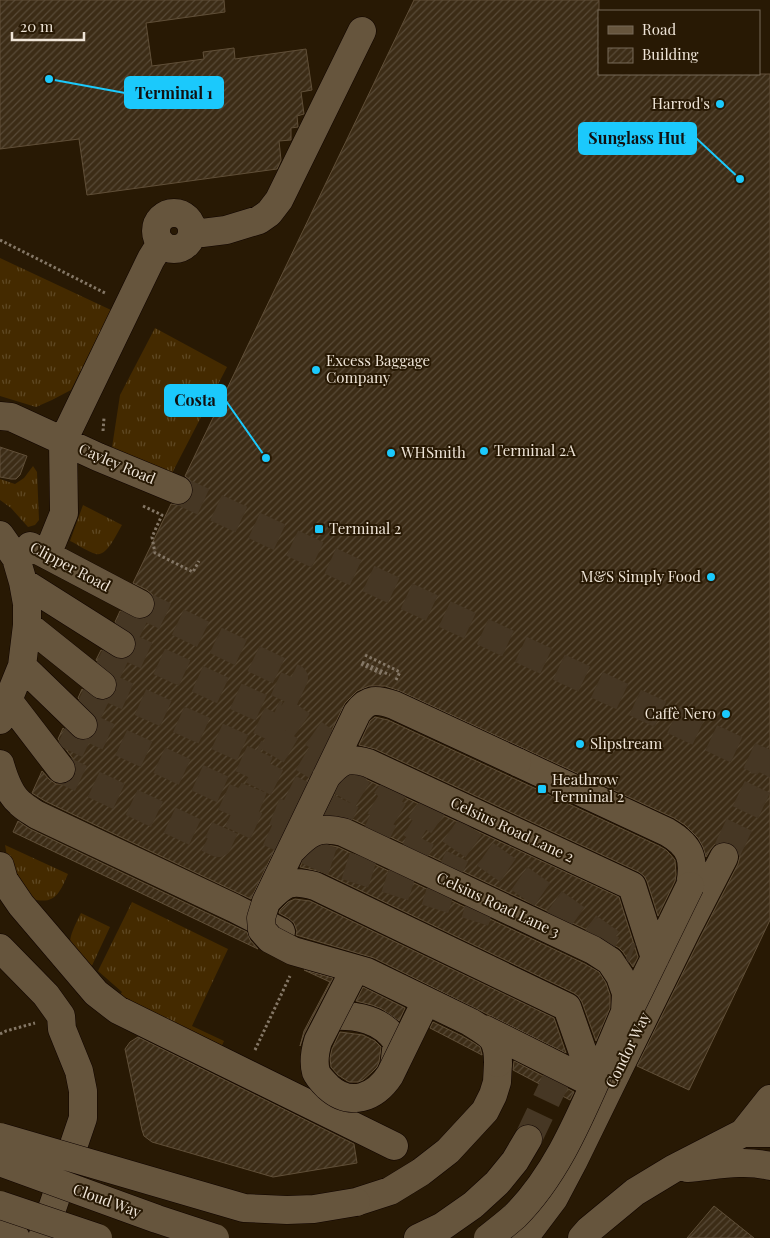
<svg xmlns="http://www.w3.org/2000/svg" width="770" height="1238" font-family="'Playfair Display',serif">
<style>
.grass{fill:url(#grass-tufts)}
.building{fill:url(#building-hatch);stroke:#604f38}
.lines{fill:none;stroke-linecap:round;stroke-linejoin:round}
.minor-tunnel{stroke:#463724;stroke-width:28;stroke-dasharray:28 14;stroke-linecap:butt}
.minor-casing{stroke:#100400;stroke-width:29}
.path{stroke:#847766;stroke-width:3;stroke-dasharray:2.5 2.5;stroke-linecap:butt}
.minor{stroke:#66553d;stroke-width:28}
.minor-bridge-casing{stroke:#100400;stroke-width:29;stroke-linecap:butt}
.path-bridge{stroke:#847766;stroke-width:3;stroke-dasharray:2.5 2.5;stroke-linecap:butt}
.minor-bridge{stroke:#66553d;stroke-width:28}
.poi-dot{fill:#1bc9fc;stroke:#281904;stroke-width:2}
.labels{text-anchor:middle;stroke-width:4;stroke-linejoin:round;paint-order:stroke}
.poi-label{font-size:15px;fill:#eee4d7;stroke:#281904;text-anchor:start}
.street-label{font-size:15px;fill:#eee4d7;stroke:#281904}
.leader{fill:none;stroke:#1bc9fc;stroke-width:2}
.callout-dot{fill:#1bc9fc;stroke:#281904;stroke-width:2}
.callout{fill:#1bc9fc;stroke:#1bc9fc;stroke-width:2}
.callout-label{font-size:16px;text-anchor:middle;font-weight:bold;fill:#111}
</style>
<defs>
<pattern id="grass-tufts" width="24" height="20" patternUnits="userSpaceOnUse" patternTransform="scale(1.25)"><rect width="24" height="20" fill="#442a00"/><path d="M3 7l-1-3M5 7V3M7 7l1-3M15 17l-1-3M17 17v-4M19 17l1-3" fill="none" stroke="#5f4924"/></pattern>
<pattern id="building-hatch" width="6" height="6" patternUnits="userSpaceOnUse" patternTransform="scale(1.25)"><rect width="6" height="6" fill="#3c2c16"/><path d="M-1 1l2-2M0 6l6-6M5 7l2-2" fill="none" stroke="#584a37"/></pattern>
</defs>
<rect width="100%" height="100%" fill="#281904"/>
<path class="grass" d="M0,258l111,52 -40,80 -19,10 -16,7 -36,-11z
M155,328l72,39 -57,110 -59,-23 9,-59z
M33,466l4,6 2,48 -4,5 -7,2 -17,-19 -11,-8v-21l15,5 9,-6z
M83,505l39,20c-5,8 -15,32 -26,29 -8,-2 -19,-10 -26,-13z
M5,845l63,29c-9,21 -14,32 -39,24l-22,-42z
M132,902l96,47 -36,77 32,15 -5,11 -102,-53 5,-7 -24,-21z
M81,913l29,14 -21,45c-23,-27 -24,-27 -8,-59z"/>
<path class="building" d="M0,0h224l1,12 -79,11 6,43 52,-7 -1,-7 31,-4 1,11 71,-10 6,41 -11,2 3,22 -7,2 1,11 -7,1v12l-12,1 2,19 -4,9 -190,26 -8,-56 -79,10z
M414,0h185v74h171v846l-81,170 -52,-24 63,-128 38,-74 2,-8 -3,-8 -6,-5 -8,-2 -8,3 -5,6 -4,7 -3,-10 -5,-9 -13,-13 -11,-7 -274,-127 -15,-5h-16l-12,5 -12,12 -94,196 -206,-98 -13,-8 10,-22 7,8 7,5h8l6,-2 5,-7 1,-8 -2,-7 -16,-21 5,-11 10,9 7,3h8l7,-5 3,-6v-8l-4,-7 -16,-16 4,-9 10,8 7,3h8l7,-6 3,-7 -1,-8 -4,-6 -16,-13 5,-10 12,7 7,3 9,-2 5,-6 3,-8 -2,-8 -6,-5 -14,-9 5,-11 13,7 7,2 9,-3 5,-6 2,-8 -3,-8 -6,-5 -14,-7 38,-79 10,1 6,-2 5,-7 1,-9 -2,-6 -6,-5z
M0,447l27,9 -7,19 -4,4h-5l-11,-2z
M375,717l13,3 271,126 7,4 4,4 5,6 1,15 -1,6 -17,35 -11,-35 -3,-5 -5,-4 -264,-123 -16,-4 11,-24z
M351,776l12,2 256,119 19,60 -5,10 -10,-15 -4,-4 -19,-12 -250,-118 -13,-3 -11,-1 13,-29 7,-6z
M18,821l12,8 217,103 3,8 8,9 -245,-117z
M327,845l11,2 247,117 14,8 7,11 4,12v13l-14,33 -14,-39 -4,-6 -4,-3 -252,-121 -22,-5 3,-6 11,-10 6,-4z
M295,899l15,2 244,117 12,35 -192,-95 -78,-23 1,-4 -3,-8 -6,-5 -9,-5 1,-3 8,-8z
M304,970l29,8 -29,56 -4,12 4,-15 26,-49z
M363,987l42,21 -6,13 -17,-12 -10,-4 -16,-4z
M433,1022l29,14 12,7 6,4 2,8 -52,-27z
M340,1032l23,3 12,6 6,6 -2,15 -2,5 -5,5 -9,8 -5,2h-9l-11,-7 -7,-8 -1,-9 2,-9z
M138,1037l216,107 3,19 -84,14 -121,-35 -8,-6 -2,-6 -17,-81 5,-7z
M514,1061l60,31 -4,8 -57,-30z
M714,1206l40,32h-67z"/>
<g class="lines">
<path class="minor-tunnel" d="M178,490l585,272 2,9 -41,86
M140,604l154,74 -76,165 -157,-74z
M121,644l156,71
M102,685l157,70
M279,709l332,234
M83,725l156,72 87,35
M267,736l158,96
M252,770l210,104
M231,814l97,46 166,53
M588,940l43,17
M528,1139l37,-78"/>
<g class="minor-casing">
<path id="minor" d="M156 231a18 18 0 1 1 36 0a18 18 0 1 1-36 0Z
M193,232l9,1 24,-3 33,-10 10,-7 10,-13 83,-169
M0,416l11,1 87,40 80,33
M0,535l16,23 7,24 4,22v21l-5,41 -22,54
M30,546l110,58
M47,555l17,-42 -1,-72 88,-182 10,-16
M23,582l98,62
M27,625l75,60
M22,666l61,59
M8,700l53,69
M517,762l150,70c24,14 28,27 23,54
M0,764c4,14 9,30 20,39 5,5 11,8 17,12l197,93 47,24
M0,866l4,14 17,25 75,88 22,17 276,136
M0,948l46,47 15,21 1,13 17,42 4,20v27l-41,120
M331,1016c26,-1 51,3 66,26l-3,25
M743,1133l27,-34
M687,1168c27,-2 56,-9 83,-2
M356,1202l34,-11 31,-19 27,-21 37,-40 8,-16 4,-13 1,-19
M0,1231l16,7
M418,1238l25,-12 30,-21 24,-22 18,-22 13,-22
M524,1238l30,-40 19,-36 113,-231 38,-74
M582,1238l7,-8 46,-38 38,-23 70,-36h27"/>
</g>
<path class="path" d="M0,240l107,54
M103,431l1,-13
M143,506l19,9 -10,22 3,16 38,19 6,-11
M365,655l35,17
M362,662l28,13
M361,664l21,10
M0,1034l6,-3 29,-8
M255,1050l35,-74"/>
<use href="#minor" class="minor"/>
<g class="minor-bridge-casing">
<path id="minor-bridge" d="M326,777c15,-17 21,-20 42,-14l264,123 23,72
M292,850c17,-18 26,-24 51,-18l250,118 17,11 10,15 6,17 -1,19 -19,45
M267,901c17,-18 23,-22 48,-15l252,121 27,77
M355,969l-37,72c-3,10 -5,20 -2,31 2,5 8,11 12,15 22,20 47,11 62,-12l36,-74
M626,1017l64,-131
M484,1029l110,55
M498,1063c0,-26 -7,-28 -28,-41l-103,-50 -74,-21 -23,-12 -8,-9 -1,-12 5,-16 91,-189c11,-15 20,-14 37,-8l123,57
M0,1137l244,71 43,2 27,-1 42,-7
M0,1162l157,57 58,19
M0,1205l98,33
M488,1238c9,-7 18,-14 27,-22 41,-41 64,-97 87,-149"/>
</g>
<path class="path-bridge" d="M396,680l4,-8"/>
<use href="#minor-bridge" class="minor-bridge"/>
</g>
<g class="poi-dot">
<circle cx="720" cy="104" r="5"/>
<circle cx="316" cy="370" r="5"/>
<circle cx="484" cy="451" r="5"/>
<circle cx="391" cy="453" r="5"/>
<rect x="314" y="524" width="10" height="10" rx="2.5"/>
<circle cx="711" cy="577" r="5"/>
<circle cx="726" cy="714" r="5"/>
<circle cx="580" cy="744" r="5"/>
<rect x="537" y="784" width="10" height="10" rx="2.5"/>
</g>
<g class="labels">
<g class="poi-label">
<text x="710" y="109" text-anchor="end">Harrod's</text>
<text x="326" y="366">Excess Baggage<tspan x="326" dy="17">Company</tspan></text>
<text x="494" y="456">Terminal 2A</text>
<text x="401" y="458">WHSmith</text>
<text x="329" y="534">Terminal 2</text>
<text x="701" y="582" text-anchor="end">M&amp;S Simply Food</text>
<text x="716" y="719" text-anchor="end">Caffè Nero</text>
<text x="590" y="749">Slipstream</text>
<text x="552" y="785">Heathrow<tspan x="552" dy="17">Terminal 2</tspan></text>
</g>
<g class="street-label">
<text transform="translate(117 464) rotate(23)" y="5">Cayley Road</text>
<text transform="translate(70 567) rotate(28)" y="5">Clipper Road</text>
<text transform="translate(512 830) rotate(25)" y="5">Celsius Road Lane 2</text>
<text transform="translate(498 905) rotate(25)" y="5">Celsius Road Lane 3</text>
<text transform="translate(628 1050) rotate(-64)" y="5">Condor Way</text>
<text transform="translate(107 1201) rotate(20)" y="5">Cloud Way</text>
</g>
</g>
<path class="leader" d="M49 79L125 93M740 179L696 138M266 458L226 401"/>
<g class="callout-dot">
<circle cx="49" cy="79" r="5"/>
<circle cx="740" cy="179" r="5"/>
<circle cx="266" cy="458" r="5"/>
</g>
<g class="callout">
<rect x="125" y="77" width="98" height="31" rx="5"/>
<rect x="579" y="123" width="117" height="31" rx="5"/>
<rect x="165" y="385" width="61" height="31" rx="5"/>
</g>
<g class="callout-label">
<text x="174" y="99">Terminal 1</text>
<text x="637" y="144">Sunglass Hut</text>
<text x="195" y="406">Costa</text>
</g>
<rect x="598" y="10" width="162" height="65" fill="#281904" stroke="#776a58"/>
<rect x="608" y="26" width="25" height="8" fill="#66553d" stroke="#776a58"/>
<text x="642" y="35" font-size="15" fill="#eee4d7">Road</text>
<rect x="608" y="48" width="25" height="15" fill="url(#building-hatch)" stroke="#776a58"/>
<text x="642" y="60" font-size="15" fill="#eee4d7">Building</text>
<path d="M12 32v8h72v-8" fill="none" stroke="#eee4d7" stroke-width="2.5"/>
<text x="20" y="32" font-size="15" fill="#eee4d7" stroke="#281904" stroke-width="4" paint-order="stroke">20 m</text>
</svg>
